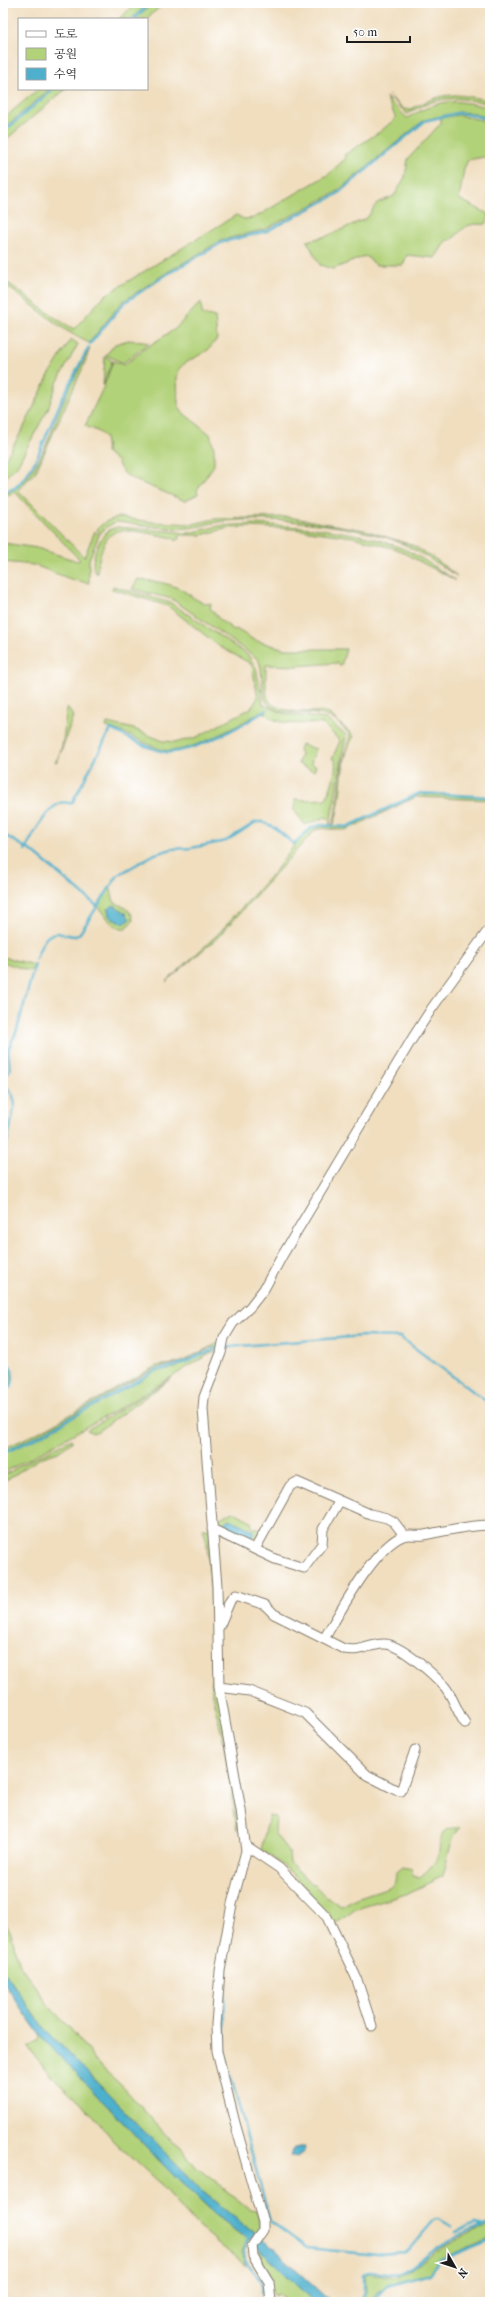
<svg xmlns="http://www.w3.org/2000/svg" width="493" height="2305" font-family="'IM FELL French Canon','Noto Serif KR',serif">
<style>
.green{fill:#b2d279;stroke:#67774a}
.water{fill:#4eb0cd;stroke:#356674}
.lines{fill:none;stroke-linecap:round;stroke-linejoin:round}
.stream{stroke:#4eb0cd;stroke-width:2.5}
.minor-casing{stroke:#867d6e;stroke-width:11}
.minor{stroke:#fff;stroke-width:9}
</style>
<rect width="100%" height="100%" fill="#fff"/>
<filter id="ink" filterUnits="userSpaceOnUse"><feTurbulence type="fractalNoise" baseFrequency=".025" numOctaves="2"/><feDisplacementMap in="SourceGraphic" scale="8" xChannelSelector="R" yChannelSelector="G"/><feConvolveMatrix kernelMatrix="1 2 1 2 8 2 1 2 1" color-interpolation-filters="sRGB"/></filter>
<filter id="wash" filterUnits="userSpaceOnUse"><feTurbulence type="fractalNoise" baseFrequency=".012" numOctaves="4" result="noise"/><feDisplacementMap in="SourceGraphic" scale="16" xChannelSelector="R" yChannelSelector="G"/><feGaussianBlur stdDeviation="0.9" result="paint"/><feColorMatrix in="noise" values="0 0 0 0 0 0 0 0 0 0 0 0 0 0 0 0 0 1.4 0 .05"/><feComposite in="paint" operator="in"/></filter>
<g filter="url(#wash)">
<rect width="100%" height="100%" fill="#f0debf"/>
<path class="green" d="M136,3h13l-18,16h-12z
M153,3h12l-19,16h-11z
M38,89h12l-47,40v-10z
M54,89h12l-63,53v-9z
M388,95l16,14 5,1c34,-18 43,-18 81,-9v3c-35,-8 -51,-9 -83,10z
M386,97l21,21c34,-19 45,-20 83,-10v11l-17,-6 -15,-1 -34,8 -89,73 -69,36 -44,11 -56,33 -44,29 -33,41c-34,-16 -55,-39 -86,-59v-4c24,15 46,36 71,49l30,-33 132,-81 8,4 10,-1 75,-44 17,-16 -2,-3 37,-24 15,-13z
M458,115l28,6 -2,7 6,4 -1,24 -21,4 -4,9 -5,30 31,16 -4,9c-5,1 -11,-1 -16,1 -10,3 -14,15 -24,16l-11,17 -28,-3 -4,10h-27l-10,-9 -33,13 -13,-4 -13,-24 20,-5 40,-18 10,-15 17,-7 11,-19 3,-18 33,-36v-5z
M201,302l1,12 13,3 2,22 -9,11 -24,14 -5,5 -2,9 1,26 4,8 28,22 4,15v16l-17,25 1,4 -13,7 -53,-22c-7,-5 -13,-9 -14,-17l-12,-10c2,-18 -6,-20 -21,-26l19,-40 9,-25 11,4 23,-18 28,-18z
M71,339l7,5 -21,39 -9,26 -31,57 -14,13v-16l21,-36 25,-52z
M129,340l20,3 -26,20 -17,-8 9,-11z
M90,348l-6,17 -48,106 -18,19 66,67 11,-26 4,4 -10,24v24l-16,-3 -39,-15 -31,-3v-19l34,5 40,13 3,-1 -65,-68 -12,6v-3c37,-16 46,-61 61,-95 8,-18 17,-35 26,-52z
M105,356l7,5 -9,25z
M118,517l33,5 42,2 21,-5 73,-2 78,13 47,15 22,13 23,18c-20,-12 -39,-26 -61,-35 -42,-16 -132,-26 -177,-19 -10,1 -20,5 -30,6 -24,2 -49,-4 -73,-6l-10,5 -6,7 -3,-5 8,-7z
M255,524c49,3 109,6 153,27 16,8 31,19 47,29l-59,-31 -43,-12 -59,-8 -43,-2 -22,1 -28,7h-22v4l-3,2 -2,-3c-12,-2 -49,-11 -59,-6 -13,6 -17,29 -18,42 -10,-10 2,-36 11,-43 3,-2 6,-3 9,-4l72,6 30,-7z
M138,579c13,2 27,3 40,9 12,5 19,16 33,16l-1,4 10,12 14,10 2,-1 18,11 31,9h61l-5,17 -4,-3 -40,3 -31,-1c0,10 -1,22 1,31 5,20 46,15 60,16l27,24c-17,27 -9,61 -21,90h-1l3,-9 7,-52 8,-30c-6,-6 -15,-17 -24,-19 -18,-6 -44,3 -59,-13 -8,-9 -2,-32 -9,-44l-86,-60 -40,-10z
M113,586l58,17 77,52 8,13 7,36 22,10 41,5 20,16 -16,90v-5l-4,-3 -21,8 -11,-15 1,-11 6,1 25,-1c5,-11 11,-27 9,-39l-3,-1 8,-18 -17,-17c-20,-2 -44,4 -58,-11l3,-3 -2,-1c-22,13 -78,47 -103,41 -20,-6 -37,-19 -57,-23l1,-4 27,6 29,12 15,1 19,-5 54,-29 7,-10 -6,-32 -4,-4 -28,-15 -52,-41 -56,-17z
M67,707l6,9 -15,45 -3,1c10,-11 9,-40 12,-55z
M301,744l15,5 -5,14 5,3 -2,5 -16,-7 3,-10 -2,-4z
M420,794l70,3v3l-74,-3 -67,32c-12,3 -23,-3 -34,1l-97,107 -52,45 53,-49 57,-63 23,-31 12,-10 10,-3 26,1z
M110,886l4,16c8,4 19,8 19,18l-7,8c-15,2 -19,-13 -28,-22z
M3,957l31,8 -1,4 -4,2 -26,-9z
M220,1342l-1,5 -9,1 -27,14 -25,6 -15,7 -99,57 -41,20v-3l44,-21 109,-62 23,-3z
M219,1349l-1,3 -7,1 -96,58 -112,62v-19l29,-13 123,-69 22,-5 34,-16z
M3,1365l6,3c5,8 3,18 -4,24h-2c0,-11 6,-16 0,-27z
M172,1378l-74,53 -5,2 -6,-3z
M72,1439v3l-14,10 -18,6 -37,24v-6l27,-16z
M233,1511l18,10 1,5 2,2h4l4,2 -8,16 -39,-18v-7z
M203,1529h6l5,62 1,76 24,158 -2,5 -14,-91 -11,-45 -1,-98 -4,-53z
M269,1815l7,2 -1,17 14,18 1,11c8,7 45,43 52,43l14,-8 36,-12 3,-4 1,-9 7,-6 9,2v7l8,1c6,-5 13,-11 17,-19 6,-14 -3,-32 23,-30 -9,6 -13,36 -17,48l-37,18 -50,15 -22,16c-19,-28 -44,-58 -73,-75z
M3,1918l9,18 6,26 31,44 26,28 21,28 28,26 42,47 15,12 15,20 55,43 6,1 3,18 -5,5 -52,-42 -159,-164 -41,-58z
M39,2034l134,141 39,37 35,27 -6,13 5,14 -48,-39 -40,-45 -44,-41 -26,-31 -36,-34 -24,-28 10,-8z
M490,2226v12l-50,21 -10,14 -43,12 -10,7 -6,10h-9l4,-10 -1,-17 4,-2 26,4 10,-4 39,-27 33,-16z
M256,2246l59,56h-26l-11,-8 -4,2 -19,-43z"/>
<path class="water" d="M114,905l12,8 4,6 -6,5 -15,-8 -1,-7z
M229,1519l22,10 3,3 -2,6 -4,1 -24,-9 -2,-6z
M3,1970l41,58 159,164 52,42 -5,7 -38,-29 -39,-37 -111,-116 -23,-25 -36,-52z
M300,2147h5l-1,5 -7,5 -7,-1 2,-7z
M262,2238l70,64h-17l-59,-56z"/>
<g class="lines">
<path class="stream" d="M133,19l18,-16
M3,132l50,-43
M90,344l34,-41 42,-28 57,-33 44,-11 69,-36 89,-74 33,-8 15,2 17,5
M3,492l12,-4 8,-8 13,-20 26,-61 26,-51
M3,834l30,18 64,54
M25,850c7,-13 21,-41 35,-47 4,-2 8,1 12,0l39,-74c17,8 36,20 54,23 24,3 81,-28 101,-42
M36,959c4,-10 8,-26 21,-26 6,0 12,3 19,3l4,-3 38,-58 37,-21 17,-5 19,-1 35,-7 30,-19h7l12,6 19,16 17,-16 10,-3 26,2 73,-34 70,4
M3,1080l7,-11 -2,-19 9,-20 18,-66
M3,1081l10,15 2,7 -12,60
M227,1347l136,-11 37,1 90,67
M3,1364l7,2c5,9 4,24 -7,26
M3,1453l29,-13 123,-69 21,-5 42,-18
M224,1968l3,-11
M224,1975l1,80 45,166 37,27 70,7 29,-2 29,-34h4l12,7
M456,2232l19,-8 9,2
M247,2239c-10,23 3,23 13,41 3,6 4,15 5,22
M360,2302l4,-10v-18c12,-7 25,4 39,-2 9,-5 17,-12 25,-18 18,-13 41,-24 62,-30
M373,2302l6,-9 8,-7 43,-12 10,-14 50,-20"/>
</g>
</g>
<g filter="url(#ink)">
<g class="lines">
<g class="minor-casing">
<path id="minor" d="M212,1529l63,30 29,9 18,-24 1,-15 16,-27
M255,1549l35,-63 7,-4 73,32 17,4 7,4 10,13
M219,1627l11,-26 6,-6 29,10 9,9 70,35c17,3 23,-4 39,-5 16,-2 52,32 62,43 8,10 12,25 20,36
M324,1639c15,-25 51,-93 79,-103 5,-2 14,0 21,-1 22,-4 43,-10 66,-10
M219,1687l30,4 56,22 62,62 29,15 5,1 14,-41
M245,1845l34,23 48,49 29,60 16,49
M271,2302l-2,-20 -16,-26 -1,-10 11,-16v-8l-28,-99 -18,-72 -1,-26 4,-54 12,-67 14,-53 -5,-41 -22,-123 -2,-101 -14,-177 1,-12 17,-44 3,-15 9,-15 17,-16 14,-18 18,-33 130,-217 20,-31 58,-80"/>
</g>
<use href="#minor" class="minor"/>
</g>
</g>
<rect width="493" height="2305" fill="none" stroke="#fff" stroke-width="16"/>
<rect x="18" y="18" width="130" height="72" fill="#ffffff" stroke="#a4a4a4"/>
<rect x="26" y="31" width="20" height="6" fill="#ffffff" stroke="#a4a4a4"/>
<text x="54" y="38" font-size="12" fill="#1c1c1c">도로</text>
<rect x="26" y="48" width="20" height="12" fill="#b2d279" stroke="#a4a4a4"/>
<text x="54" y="58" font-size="12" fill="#1c1c1c">공원</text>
<rect x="26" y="68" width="20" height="12" fill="#4eb0cd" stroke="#a4a4a4"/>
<text x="54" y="78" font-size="12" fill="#1c1c1c">수역</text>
<g transform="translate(455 2267) rotate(129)" stroke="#ffffff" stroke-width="3" paint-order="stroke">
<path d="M0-3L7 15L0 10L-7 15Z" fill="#1c1c1c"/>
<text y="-6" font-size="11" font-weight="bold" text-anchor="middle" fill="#1c1c1c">N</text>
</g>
<path d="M347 36v6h63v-6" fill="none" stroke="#1c1c1c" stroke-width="2"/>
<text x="353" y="36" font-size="12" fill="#1c1c1c" stroke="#ffffff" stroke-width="3" paint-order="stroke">50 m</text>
</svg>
